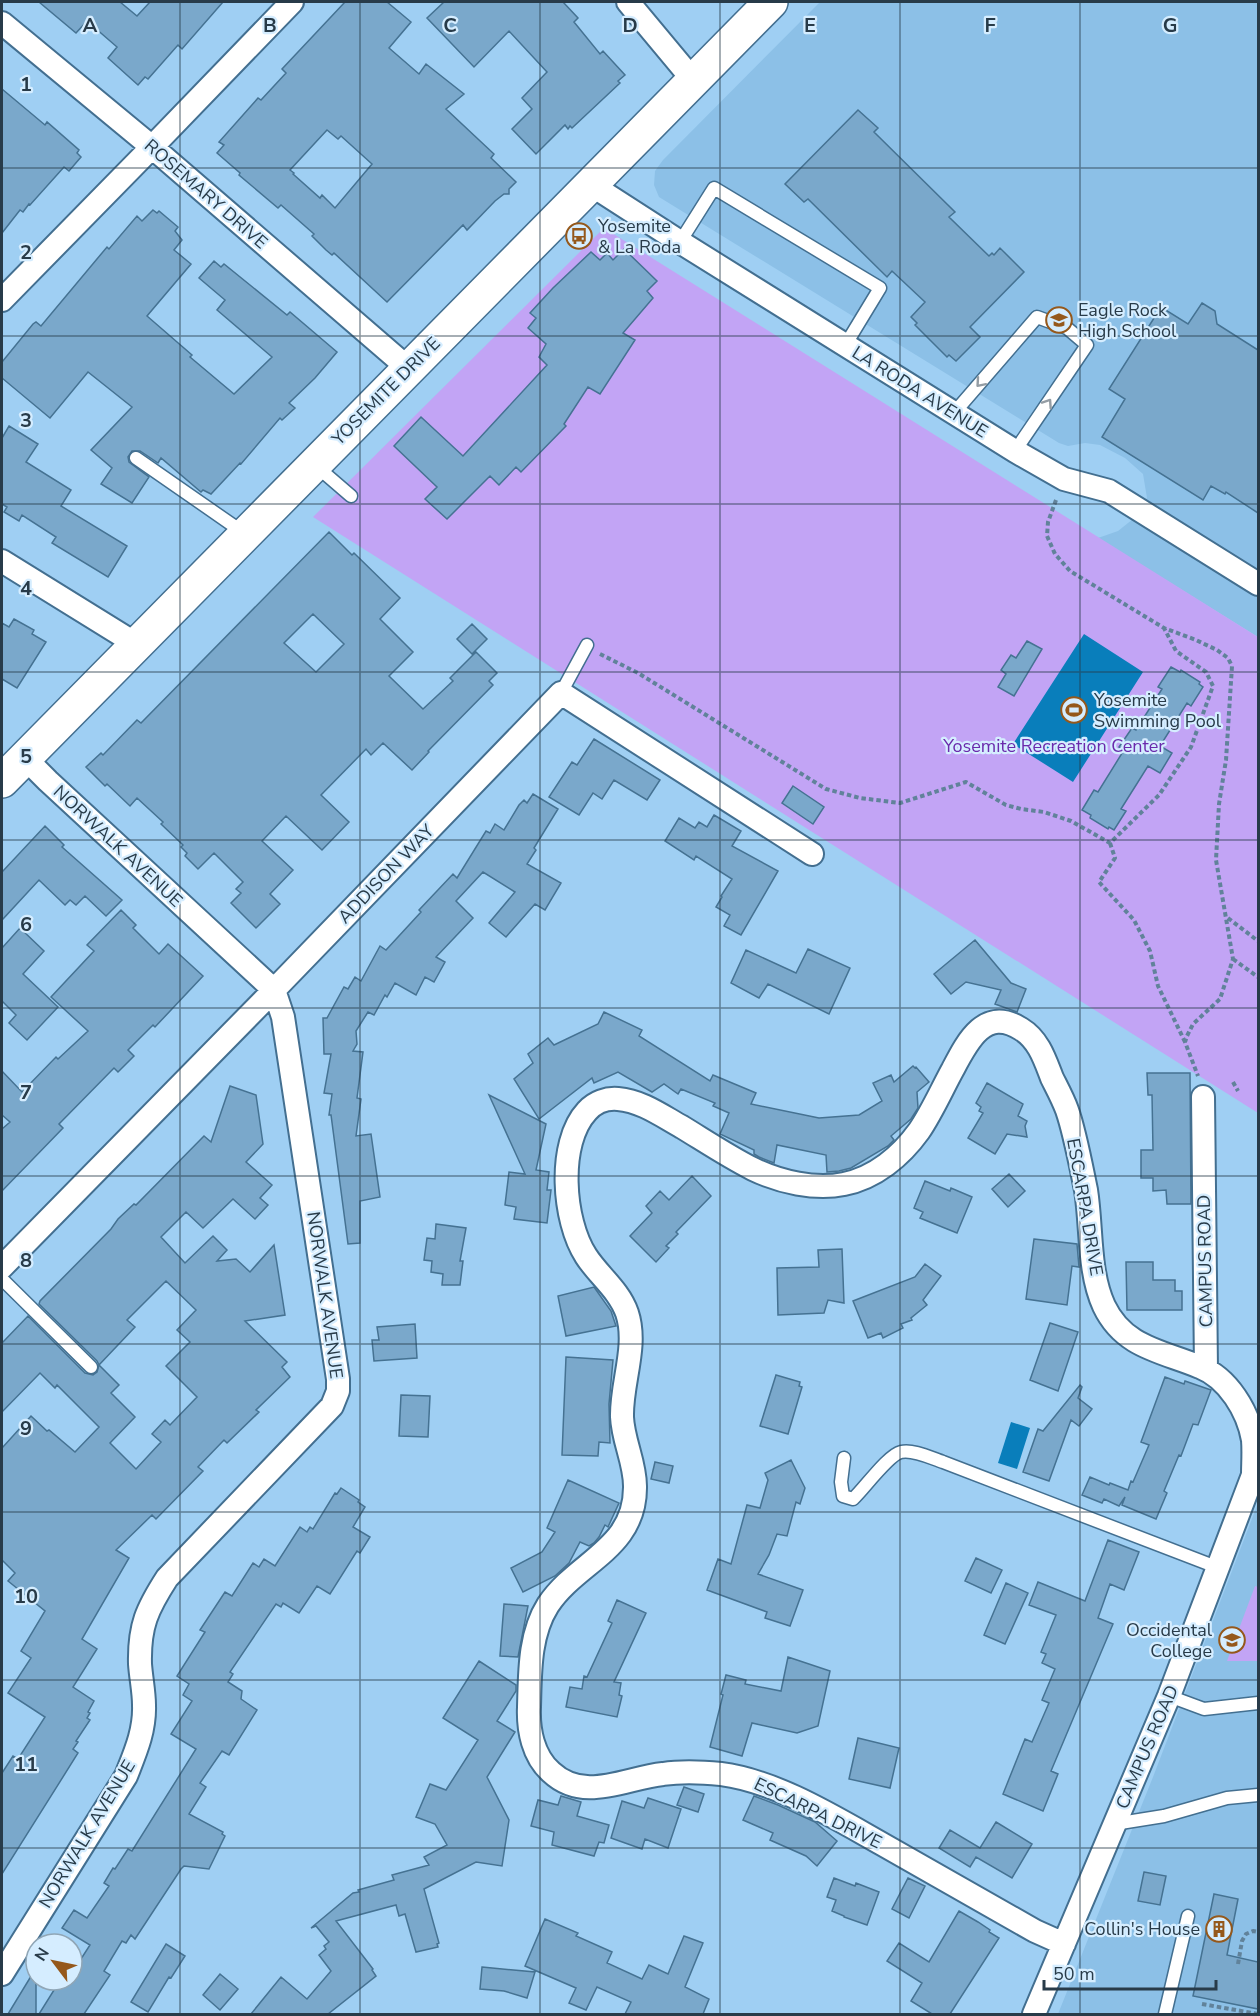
<svg xmlns="http://www.w3.org/2000/svg" width="1260" height="2016" font-family="'Nunito Sans',sans-serif">
<style>
.built{fill:#8cc0e7}
.green{fill:#c2a4f5}
.water{fill:#097ebb}
.building{fill:#7aa8cb;stroke:#457292;stroke-width:1.5;fill-rule:evenodd}
.lines{fill:none;stroke-linecap:round;stroke-linejoin:round}
.lane-casing{stroke:#436f90;stroke-width:15}
.street-casing{stroke:#436f90;stroke-width:26}
.secondary-casing{stroke:#436f90;stroke-width:36}
.path{stroke:#61829a;stroke-width:4;stroke-dasharray:4.5 3;stroke-linecap:butt}
.lane{stroke:#fff;stroke-width:12}
.street{stroke:#fff;stroke-width:22}
.secondary{stroke:#fff;stroke-width:33}
.oneway{stroke:#949da4}
.grid{fill:none;stroke:#283b49;stroke-width:1.5;stroke-opacity:0.55}
.labels{text-anchor:middle;stroke-width:4.5;stroke-linejoin:round;paint-order:stroke}
.street-label{font-size:18px;fill:#283b49;stroke:#d5edff}
.poi-label{font-size:18px;fill:#283b49;stroke:#d5edff;text-anchor:start}
.park-label{font-size:18px;fill:#6a2aac;stroke:#d5edff}
.grid-label{font-size:20px;text-anchor:middle;font-weight:bold;fill:#283b49;stroke:#d5edff;stroke-width:4.5;stroke-linejoin:round;paint-order:stroke}
</style>
<rect width="100%" height="100%" fill="#9fcff3"/>
<path class="built" d="M820,2h438v635l-160,-99 20,-7 15,-12 14,-21 -4,-24 -18,-16 -25,-13 -15,-2 -17,3 -9,-3 -400,-246 -5,-12 1,-14 8,-11z
M1258,1503v511h-200l95,-237z"/>
<path class="green" d="M604,228l654,409v476l-945,-596z
M1255,1586l3,1v74h-31z"/>
<path class="water" d="M1084,634l59,38 -70,110 -60,-38z
M1011,1422l19,6 -13,41 -19,-6z"/>
<path class="building" d="M39,2h81l17,14 13,-14h73l-41,47 -4,-4 -30,34 -3,-2 -7,8 -30,-27 9,-11 -30,-26 -11,12z
M345,2h42l24,20 -22,26 30,26 7,-10 38,30 -18,15 48,45 -3,4 25,24 -7,7v5h-5l-9,7 -28,29 -4,-5 -76,77 -53,-49 -2,2 -6,-5 -14,-14 2,-2 -33,-29 -3,3 -39,-33 1,-2 -23,-20 7,-8 -5,-3 39,-44 3,2 25,-27 -4,-4zM327,130l11,9 3,-3 31,28 -37,44 -13,-13 -2,3 -27,-24 1,-1 -4,-3z
M444,2h119l15,16 -4,4 26,32 3,-3 22,24 -7,6 2,2 -48,45 -2,-2 -2,3 -3,-4 -29,29 -24,-25 20,-20 -10,-11 25,-26 -38,-41 -35,36 -47,-49z
M2,89l43,36 2,-3 32,28 -2,3 4,4 -12,14 -5,-4 -34,38 -1,-1 -6,8 -3,-2 -18,23z
M858,110l20,18 -4,4 81,80 -6,5 40,39 3,-3 2,2 6,-7 24,24 -54,55 10,10 -24,24 -7,-6 -2,2 -32,-32 2,-2 -6,-6 14,-15 -33,-31 -5,6 -79,-78 -4,3 -19,-18z
M153,210l4,3 2,-2 19,16 -3,4 7,9 -8,10 17,14 -44,52 45,39 -2,2 44,37 38,-37 -55,-47 8,-10 -26,-22 15,-17 7,6 3,-3 63,51 3,-3 47,40 -22,26 -26,25 6,5 -13,12 -2,-2 -39,46 -1,-1 -29,31 -8,-4 -2,2 -40,-34 -3,5 -18,-12h-8l-4,6 1,5 20,15 -17,26 -31,-19 11,-16 -21,-18 41,-43 -44,-35 -38,46 -48,-40v-16l31,-38 3,-2 5,4 66,-79 2,2 28,-33 5,5z
M624,249l33,32 -10,10 6,7 -30,35 12,7 -35,54 -12,-7 -24,37 2,2 -45,46 -5,-5 -17,18 -9,-9 -43,43 -22,-20 12,-12 -43,-41 27,-29 42,39 84,-91 -8,-8 7,-13 -18,-16 8,-10 -6,-5 23,-25 38,-36 9,8 7,-7 6,7z
M1202,303l13,8 2,13 41,26v163l-32,-21 -1,2 -14,-8 -8,14 -101,-63 23,-38 -16,-10 52,-82 27,17z
M9,426l29,18 -12,18 45,28 -10,16 66,40 -19,31 -56,-34 4,-6 -34,-22 -3,6 -15,-9 3,-5 -5,-3v-66z
M329,532l23,23 2,-2 46,45 -20,21 33,33 -24,24 34,33 30,-28 -3,-3 26,-26 21,21 -8,8 4,4 -65,66 1,1 -17,18 -29,-27 -12,12 -5,-6 -45,46 28,27 -27,28 -36,-34 -24,25 31,29 -23,24 10,10 -24,24 -25,-25 10,-10 -5,-4 7,-7 -29,-29 -16,16 -13,-13 2,-3 -6,-6 2,-2 -22,-21 2,-2 -26,-24 -7,8 -23,-22 -2,2 -19,-19 15,-14 2,2 34,-35 4,3zM313,614l31,30 -28,28 -32,-29z
M14,619l20,11 -2,4 14,8 -29,46 -15,-9v-56l7,4z
M472,624l15,15 -15,15 -15,-15z
M1027,641l15,8 -28,47 -16,-9 8,-13 -5,-4 10,-15 5,3z
M1171,667l9,5 1,-2 19,12 -1,2 4,3 -12,19 -4,-3 -27,43 12,7 -12,20 -12,-7 -27,43 5,2 -12,19 -5,-3 -1,2 -18,-11 1,-3 -9,-5 12,-20 4,2 26,-42 -5,-3 13,-19 4,2 26,-41 -4,-2z
M594,739l66,41 -13,20 -33,-20 -12,19 -9,-6 -14,22 -30,-18 23,-35 5,3z
M793,786l31,21 -11,17 -31,-21z
M533,794l25,15 -24,39 2,2 -9,14 34,19 -16,27 -10,-6 -29,33 -17,-14 26,-31 -32,-20 -27,29 17,17 -37,39 9,5 -11,20 -9,-5 -9,18 -21,-12 -8,14 -2,-2 -11,20 -6,-3 -12,19 1,13 -4,7 10,1 -6,46 4,1 -5,37 15,-2 9,63 -20,4v42l-12,1 -17,-129h-2l3,-21 -8,-1 7,-39h-7l-1,-36h4l17,-31 4,2 7,-12 6,4 19,-35 6,4 35,-38 -2,-2 34,-36 4,4 29,-47 4,2 5,-9 9,6 15,-25 5,-5 3,3z
M714,815l27,16 -9,15 46,25 -37,64 -17,-9 6,-11 -14,-8 6,-10 -1,-1 11,-17 -36,-23 -2,4 -29,-19 14,-23 16,10 4,-6 8,5z
M45,826l19,19 -2,2 60,53 -16,16 -21,-20 -9,9 -6,-5 -5,5 -26,-25 -37,40v-48z
M121,910l15,15 -3,3 26,26 9,-10 35,32 -48,51 -2,-2 -25,25 6,6 -16,16 -4,-4 -55,56 4,4 -61,63v-62l8,-7 -8,-7v-44l20,21 34,-35 2,2 30,-28 -37,-34 43,-46 -7,-6z
M20,928l24,23 -21,23 35,33 -31,33 -18,-17 7,-8 -14,-14v-53z
M975,940l36,43 15,6 -9,23 -22,-8 6,-14 -35,-8 -15,12 -17,-20z
M808,949l42,19 -21,46 -61,-30 -9,14 -28,-15 15,-33 50,23z
M604,1012l38,18 -3,6 71,45 3,-6 43,18 -5,11 68,14 40,-3 23,-14 -9,-18 18,-8 3,7 19,-16 2,2 1,-1 13,15 -12,10 1,16 -7,11 -20,17 3,4 -6,6 -37,22 -12,3 -12,1 -1,-17 -49,-10 -3,18 -15,-6 -5,-3v-4l-34,-16 9,-21 -16,-7 2,-3 -34,-14 -3,5 -14,-10 -12,8 -34,-20 -24,11 -2,-5 -53,41 -25,-40 19,-16 -5,-9 20,-16 6,7 44,-21z
M1147,1073h43l1,131h-24l-1,-14 -13,1v-13h-12v-28h12l-1,-55h-4z
M987,1083l36,21 -5,12 9,5 -2,5 2,11 -20,-3 -12,20 -27,-16 15,-25 -4,-2 2,-4 -5,-4z
M230,1086l26,9 7,49 -17,18 26,23 -12,13 8,7 -13,14 -22,-20 -30,29 -17,-16 -25,25 24,26 28,-27 14,14 -10,11 19,-2 14,13 24,-27 11,70 -40,6 42,41 -5,5 8,10 -34,33 3,2 -32,31 -3,-3 -26,27 5,4 -47,48 -4,-4 -36,35 13,8 -47,81 15,10 -24,38 21,14 -6,11 2,1 -3,5 3,2 -14,21 2,1 -5,7 5,4 -76,121v-101l11,-17 5,3 27,-42 -37,-24 23,-35 -10,-7 24,-40 -37,-30 7,-8 -13,-13v-112l29,-32 16,15 2,-1 26,22 24,-25 -42,-42 -2,3 -15,-15 -38,39v-69l26,-27 57,57 8,2 4,-3 2,-7 -2,-4 -58,-57 1,-3 71,-72 7,-10 16,-15 2,1 68,-69 7,6zM166,1281l30,29 -19,20 13,12 -24,24 31,31 -27,28 -5,-5 -13,14 9,8 -25,27 -26,-26 25,-26 -24,-24 8,-8 -20,-20 36,-38 -8,-7z
M489,1095l57,29 -10,46 13,2 -2,18h4l-4,33 -33,-4 2,-12 -11,-2 4,-33 16,2z
M1009,1174l16,17 -17,16 -16,-18z
M692,1176l19,20 -35,36 2,2 -12,12 3,2 -13,14 -26,-26 22,-23 -6,-7 14,-15 9,9z
M925,1181l25,10 1,-3 21,9 -15,36 -37,-15 3,-6 -9,-4z
M436,1224l30,4 -6,33h3l-3,24h-18l1,-11 -12,-2 1,-11 -8,-1 3,-22 8,1z
M1034,1239l43,5 2,23 -7,-1 -5,39 -41,-6z
M842,1249l2,54 -16,-3 -4,13 -46,2 -1,-47 42,-1 -1,-17z
M1126,1262h27v18h22v11h7v19h-55z
M925,1264l16,12 -18,24 4,5 -16,13 1,2 -11,4 2,4 -20,10 -2,-5 -13,5 -15,-37 62,-24z
M594,1287l17,24 5,15 -50,10 -8,-40z
M1050,1323l28,9 -20,59 -28,-11z
M415,1324l2,34 -43,3 -2,-21h7l-2,-13z
M566,1357l47,3 -4,44 1,39 -11,-1 -1,14 -36,-1z
M776,1375l24,7 -1,4 3,1 -14,47 -28,-8z
M1165,1377l19,7 1,-3 26,9 -13,35 -5,-1 -12,32 -2,-1 -15,36 3,2 -11,26 -34,-14 3,-8 -6,9 -15,-7 -2,4 -20,-8 8,-18 19,8 1,-2 18,7 3,-9 2,1 16,-37 -8,-3z
M1080,1385l2,2 -4,11 14,11 -13,17 -8,-6 -22,61 -26,-9 15,-43 5,2z
M401,1395l29,1 -2,41 -29,-1z
M791,1460l14,28 -5,16 -4,-2 -9,34 -10,-2 -8,21 -11,19 45,16 -13,36 -25,-8 2,-6 -60,-22 11,-31 13,5 16,-59 13,3 8,-28 -3,-7z
M655,1462l18,4 -4,17 -18,-4z
M568,1480l51,23 -11,24 -3,-2 -6,12 -5,6 -5,3 -9,-4 -11,21 -14,13 -32,16 -12,-24 31,-16 13,-20 -8,-4z
M341,1488l18,12 -1,2 7,5 -12,20 17,10 -10,16 -3,-2 -27,43 -13,-8 -18,27 -16,-10 -2,4 -5,-3 -46,68 3,2 -5,8 14,9 -1,8 16,11 -28,45 -7,-4 -22,32 6,4 -17,27 34,18 -1,2 3,2 -16,33 -25,-3 -3,3 -46,70 -4,-4 -5,8 -4,-2 -18,30 6,4 -26,39h-45l20,-32 5,3 3,-5h5v-7l18,-28 -28,-17 12,-18 13,8 22,-32 -5,-3 9,-15 2,1 13,-20 4,2 64,-102 -25,-15 21,-33 -9,-6 6,-11 -12,-8 28,-44 -5,-2 25,-38 7,4 21,-33 6,4 5,-8 11,7 25,-39 7,5 3,-5 3,2 22,-36 2,1z
M1108,1540l31,12 -15,38 -14,-6 -12,34 15,6 -62,147 7,3 -15,37 -40,-17 22,-55 7,3 17,-39 -7,-3 13,-31 -13,-6 4,-9 -5,-2 15,-37 -27,-10 9,-23 47,19z
M976,1558l26,12 -11,23 -26,-12z
M1006,1583l22,10 -23,51 -21,-9z
M617,1600l29,13 -32,69 7,1 -2,12 3,1 -5,21 -51,-10 4,-20 12,2 2,-13 3,1 25,-54 -4,-2z
M504,1604l24,2 -10,51 -18,-1z
M788,1657l42,14 -12,55 -21,7 -45,-10 -10,33 -32,-9 13,-52 -2,-1 5,-19 20,5 -1,4 36,7z
M479,1661l37,24v6l-19,30 18,11 -28,45 22,43 -7,46 -26,-4 -52,27 15,54 -2,1 1,3 -22,5 -11,-38 -6,2 -3,-11 -60,16 37,48 -1,1 4,6 -48,38h-77l30,-37 26,22 24,-28 -12,-16 7,-6 -2,-3 5,-4 -13,-16 -5,2 42,-35 6,-1 -1,-2 36,-10 -2,-5 37,-10 -5,-8 23,-12 -12,-21 -19,-7 14,-33 16,6 32,-50 -35,-22z
M858,1738l41,10 -9,40 -41,-9z
M684,1787l20,7 -6,18 -21,-7z
M561,1796l20,6 -4,14 32,9 -5,18 -5,-1 -5,14 -42,-11 2,-13 -23,-6 7,-26 20,5z
M754,1796l24,9 37,17 22,19 -20,25 -11,-10 -36,-16 3,-7 -30,-13z
M648,1798l33,11 -13,39 -23,-9 -3,10 -31,-11 11,-37 22,7z
M996,1822l36,22 -20,34 -36,-21 -6,10 -31,-19 11,-18 30,18z
M1144,1872l22,4 -6,29 -22,-4z
M834,1878l21,8 1,-3 23,9 -12,33 -23,-8v-1l-12,-5 4,-11 -9,-3z
M908,1878l17,8 -16,32 -17,-9z
M1214,1894l24,5 -11,56 31,7v47l-65,-13z
M959,1911l19,11 12,8 -1,2 10,6 -49,76h-18l-21,-13 11,-18 -35,-22 12,-18 30,19z
M545,1919l33,14 -2,3 36,16 -5,11 35,16 7,-14 19,9 16,-38 19,7 -18,44 24,12 -6,15h-78l6,-12 -34,-15 -11,23 -17,-7 7,-15 -51,-22z
M166,1944l19,12 -14,22 -2,-1 -21,35 -17,-10z
M482,1967l53,5 -8,26 -23,-7 -24,-2z
M36,1968v46h-28z
M220,1974l18,15 -18,21 -17,-15z"/>
<g class="lines">
<g class="lane-casing">
<path id="lane" d="M680,242l34,-54 166,100 -34,56
M954,413l83,-96 30,11 20,17 -72,106
M136,458l108,75
M315,465l36,31
M561,693l26,-48
M2,1279l89,88
M844,1458l-3,24 2,14 10,3c11,-10 35,-44 48,-47 12,-3 30,6 42,10l276,106
M1169,1696l35,13 54,-6
M1114,1824l50,-8 63,-18 31,-3
M1165,2014l23,-98"/>
</g>
<g class="street-casing">
<path id="street" d="M628,2l65,78
M2,23l150,124 256,221
M590,184l90,58 335,209 49,28 45,12 149,93
M2,300l150,-153 140,-145
M2,561l134,83
M1203,1097l3,272
M2,1267l272,-277 287,-297 251,161
M2,1974l124,-198c9,-23 19,-45 18,-71 0,-13 -3,-27 -4,-41 -1,-38 7,-55 27,-86l165,-172 6,-15v-12l-55,-362 -9,-27 -226,-209 -23,-23
M1034,2014l135,-318 84,-221c0,-11 1,-23 0,-35 -5,-29 -25,-62 -53,-73 -38,-16 -76,-19 -96,-61 -16,-35 -12,-78 -18,-116 -5,-24 -11,-57 -19,-80 -4,-11 -10,-22 -15,-32 -7,-18 -13,-38 -31,-49 -36,-23 -54,13 -68,40 -11,20 -21,43 -34,62 -18,25 -44,47 -75,53 -29,6 -64,-2 -91,-15 -24,-12 -48,-28 -71,-42 -20,-11 -40,-26 -64,-28 -11,-1 -23,3 -31,12 -30,32 -24,110 -1,145 12,19 33,34 41,57 11,33 -6,70 -5,104 1,24 13,45 13,69 1,63 -58,75 -87,119 -19,30 -18,68 -19,102 -1,23 4,49 22,65 33,31 74,6 112,2 19,-3 39,-2 58,0 55,7 113,43 161,70 51,29 102,58 153,87l29,13"/>
</g>
<g class="secondary-casing">
<path id="secondary" d="M2,781l769,-779"/>
</g>
<path class="path" d="M1056,500l-8,22 -1,14 8,18 15,17 94,57 32,12 21,10 11,8 4,8 -6,94 -7,44 -3,56 17,99 -13,40 -27,25 -6,12 -2,6 13,34
M600,654l38,19 188,116 34,9 40,5 66,-21 40,23 15,4 23,3 27,9 39,22 49,-48 32,-48 22,-61 -7,-14 -30,-21 -12,-23
M1110,843l5,15 -16,24 35,38 16,31 8,35 27,56
M1228,918l30,23
M1233,959l25,18
M1233,1082l5,9
M1238,1964l4,-23 4,-7 7,-3 5,1
M1202,2004l56,10"/>
<use href="#lane" class="lane"/>
<use href="#street" class="street"/>
<use href="#secondary" class="secondary"/>
</g>
<defs><path id="oneway-chevron" d="M-2-3.5L2.5 0L-2 3.5" fill="none" stroke-width="1.6" stroke-linecap="round" stroke-linejoin="round" transform="scale(1.5)"/></defs>
<g class="oneway">
<use href="#oneway-chevron" transform="translate(980 383) rotate(131)"/>
<use href="#oneway-chevron" transform="translate(1048 403) rotate(-56)"/>
</g>
<path class="grid" d="M180,2v2012M360,2v2012M540,2v2012M720,2v2012M900,2v2012M1080,2v2012M2,168h1256M2,336h1256M2,504h1256M2,672h1256M2,840h1256M2,1008h1256M2,1176h1256M2,1344h1256M2,1512h1256M2,1680h1256M2,1848h1256"/>
<defs>
<g id="bus-ring" transform="scale(1.35)"><circle r="9.5" fill="#d5edff" stroke="#95581b" stroke-width="1.5"/><path d="M-5-6H5V4H4V6H2V4H-2V6H-4V4H-5ZM-3.5-4V0h7V-4ZM-3.5 1.2v1.5H-2V1.2ZM2 1.2v1.5H3.5V1.2Z" fill="#95581b"/></g>
<g id="school-ring" transform="scale(1.35)"><circle r="9.5" fill="#d5edff" stroke="#95581b" stroke-width="1.5"/><path d="M0-5L7-2L0 1L-7-2ZM-4 1L0 2.5L4 1V4Q0 6-4 4Z" fill="#95581b"/></g>
<g id="stadium-ring" transform="scale(1.35)"><circle r="9.5" fill="#d5edff" stroke="#95581b" stroke-width="1.5"/><path d="M0-5a6.5 5 0 1 0 0 10a6.5 5 0 1 0 0-10ZM-3.5-1.8h7v3.6h-7Z" fill="#95581b"/></g>
<g id="university-ring" transform="scale(1.35)"><circle r="9.5" fill="#d5edff" stroke="#95581b" stroke-width="1.5"/><path d="M0-5L7-2L0 1L-7-2ZM-4 1L0 2.5L4 1V4Q0 6-4 4Z" fill="#95581b"/></g>
<g id="building-ring" transform="scale(1.35)"><circle r="9.5" fill="#d5edff" stroke="#95581b" stroke-width="1.5"/><path d="M-4-6H4V6H1V3H-1V6H-4ZM-2.5-4.3h1.7v1.8h-1.7ZM.8-4.3h1.7v1.8H.8ZM-2.5-1h1.7V.8h-1.7ZM.8-1h1.7V.8H.8Z" fill="#95581b"/></g>
</defs>
<g fill-rule="evenodd">
<use href="#bus-ring" x="579" y="236"/>
<use href="#school-ring" x="1059" y="320"/>
<use href="#stadium-ring" x="1074" y="710"/>
<use href="#university-ring" x="1232" y="1640"/>
<use href="#building-ring" x="1219" y="1929"/>
</g>
<g class="labels">
<g class="street-label">
<text transform="translate(206 194) rotate(41)" y="6">ROSEMARY DRIVE</text>
<text transform="translate(386 391) rotate(-45)" y="6">YOSEMITE DRIVE</text>
<text transform="translate(920 392) rotate(32)" y="6">LA RODA AVENUE</text>
<text transform="translate(118 846) rotate(43)" y="6">NORWALK AVENUE</text>
<text transform="translate(386 874) rotate(-46)" y="6">ADDISON WAY</text>
<text transform="translate(1085 1207) rotate(80)" y="6">ESCARPA DRIVE</text>
<text transform="translate(1205 1261) rotate(-91)" y="6">CAMPUS ROAD</text>
<text transform="translate(325 1295) rotate(82)" y="6">NORWALK AVENUE</text>
<text transform="translate(1147 1747) rotate(-67)" y="6">CAMPUS ROAD</text>
<text transform="translate(818 1813) rotate(26)" y="6">ESCARPA DRIVE</text>
<text transform="translate(87 1834) rotate(-59)" y="6">NORWALK AVENUE</text>
</g>
<g class="poi-label">
<text x="598" y="232">Yosemite<tspan x="598" dy="21">&amp; La Roda</tspan></text>
<text x="1078" y="316">Eagle Rock<tspan x="1078" dy="21">High School</tspan></text>
<text x="1094" y="706">Yosemite<tspan x="1094" dy="21">Swimming Pool</tspan></text>
<text x="1212" y="1636" text-anchor="end">Occidental<tspan x="1212" dy="21">College</tspan></text>
<text x="1200" y="1935" text-anchor="end">Collin's House</text>
</g>
<g class="park-label">
<text x="1054" y="752">Yosemite Recreation Center</text>
</g>
</g>
<g class="grid-label">
<text x="90" y="32">A</text>
<text x="270" y="32">B</text>
<text x="450" y="32">C</text>
<text x="630" y="32">D</text>
<text x="810" y="32">E</text>
<text x="990" y="32">F</text>
<text x="1170" y="32">G</text>
<text x="26" y="91">1</text>
<text x="26" y="259">2</text>
<text x="26" y="427">3</text>
<text x="26" y="595">4</text>
<text x="26" y="763">5</text>
<text x="26" y="931">6</text>
<text x="26" y="1099">7</text>
<text x="26" y="1267">8</text>
<text x="26" y="1435">9</text>
<text x="26" y="1603">10</text>
<text x="26" y="1771">11</text>
</g>
<rect width="1260" height="2016" fill="none" stroke="#283b49" stroke-width="6"/>
<g transform="translate(54 1962) rotate(302)"><circle r="28" fill="#d5edff" stroke="#90a6b6" stroke-width="1.5"/>
<path d="M0-4.5L10 22L0 15L-10 22Z" fill="#95581b"/>
<text y="-9" font-size="16" font-weight="bold" text-anchor="middle" fill="#283b49">N</text>
</g>
<path d="M1044 1980v9h172v-9" fill="none" stroke="#283b49" stroke-width="3"/>
<text x="1053" y="1980" font-size="18" fill="#283b49" stroke="#d5edff" stroke-width="4.5" paint-order="stroke">50 m</text>
</svg>
